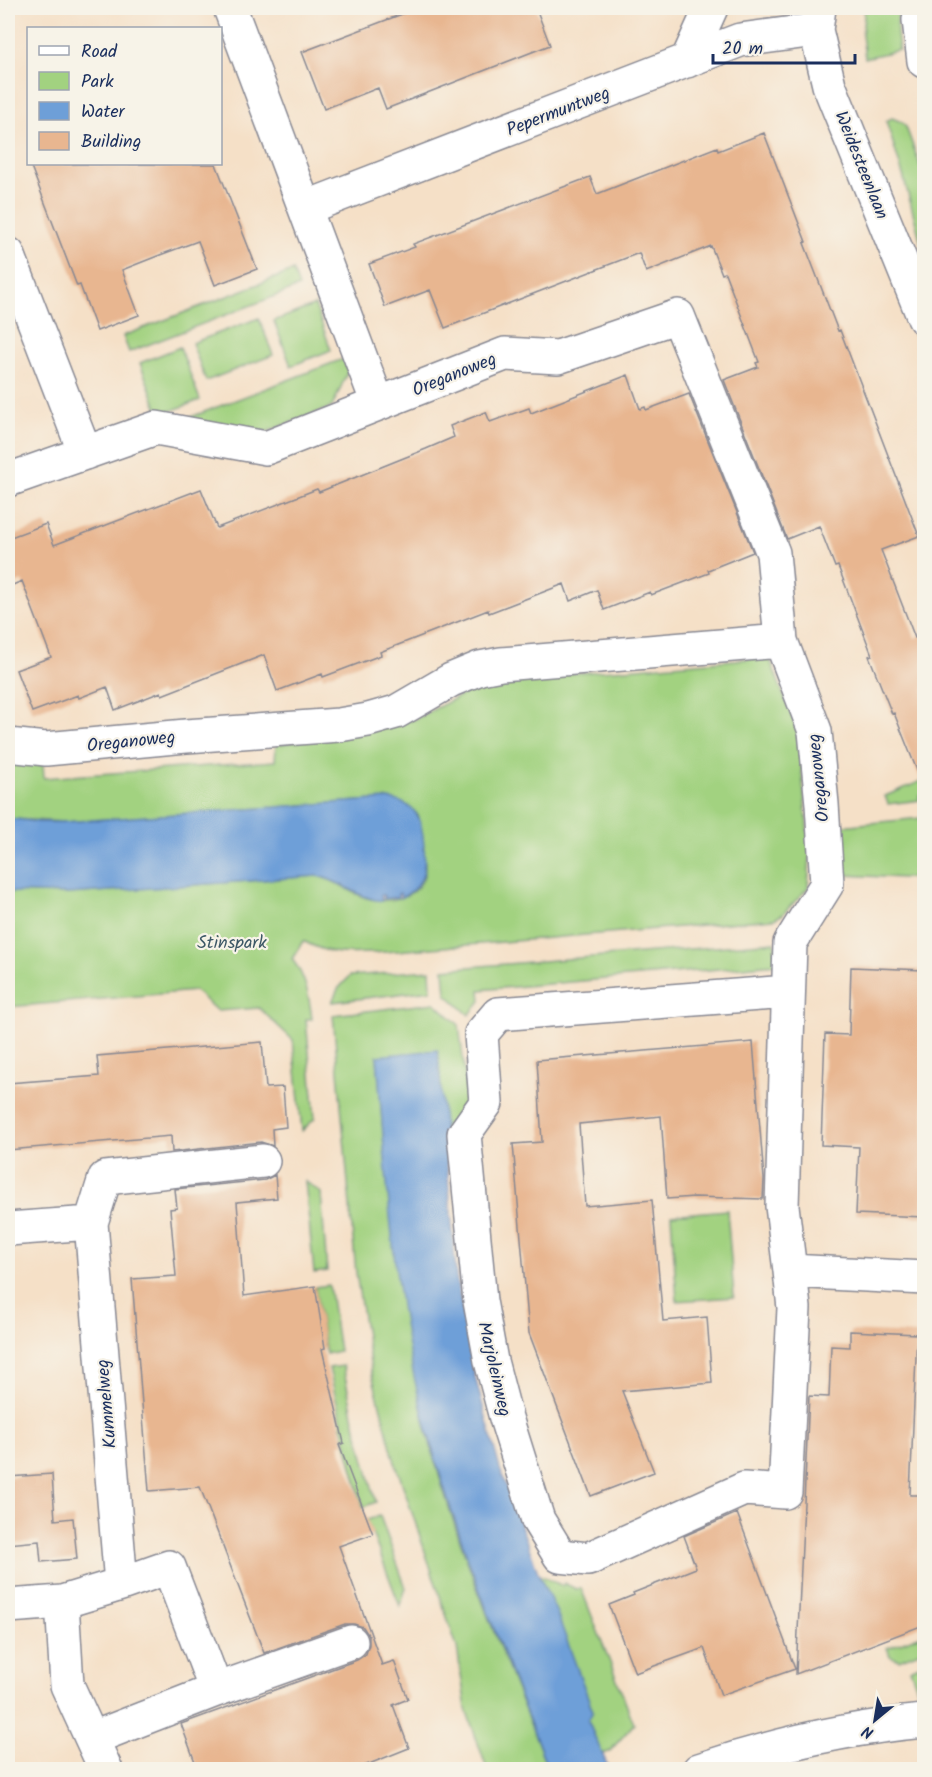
<svg xmlns="http://www.w3.org/2000/svg" width="932" height="1777" font-family="Kalam,sans-serif">
<style>
.green{fill:#a2d280;stroke:#5e806f;stroke-width:1.5}
.water{fill:#6e9fd8;stroke:#44679b;stroke-width:1.5}
.building{fill:#e8b690}
.lines{fill:none;stroke-linecap:round;stroke-linejoin:round}
.minor-casing{stroke:#888892;stroke-width:36}
.minor{stroke:#fff;stroke-width:33}
.labels{text-anchor:middle;stroke-width:4.5;stroke-linejoin:round;paint-order:stroke}
.street-label{font-size:18px;fill:#1b2f5e;stroke:#f7f3e8}
.park-label{font-size:18px;fill:#3d5866;stroke:#f7f3e8}
</style>
<rect width="100%" height="100%" fill="#f7f3e8"/>
<filter id="ink" filterUnits="userSpaceOnUse"><feTurbulence type="fractalNoise" baseFrequency=".0167" numOctaves="2"/><feDisplacementMap in="SourceGraphic" scale="12" xChannelSelector="R" yChannelSelector="G"/><feConvolveMatrix kernelMatrix="1 2 1 2 8 2 1 2 1" color-interpolation-filters="sRGB"/></filter>
<filter id="wash" filterUnits="userSpaceOnUse"><feTurbulence type="fractalNoise" baseFrequency=".008" numOctaves="4" result="noise"/><feDisplacementMap in="SourceGraphic" scale="24" xChannelSelector="R" yChannelSelector="G"/><feGaussianBlur stdDeviation="1.35" result="paint"/><feColorMatrix in="noise" values="0 0 0 0 0 0 0 0 0 0 0 0 0 0 0 0 0 1.4 0 .05"/><feComposite in="paint" operator="in"/></filter>
<g filter="url(#wash)">
<rect width="100%" height="100%" fill="#f5e0c7"/>
<path class="green" d="M865,8h33l-1,25 2,17 -34,8 -3,-23z
M892,118l10,4 4,5 18,49v78l-21,-79 -17,-54z
M293,271l6,16 -170,65 -6,-16z
M315,305l16,45 -40,16 -17,-45z
M259,318l14,37 -67,26 -14,-38z
M180,347l20,53 -40,15 -20,-52z
M343,359l5,12 -16,36 -66,25 -83,-12z
M769,657l29,76 12,121 -2,34 -26,27 -8,4 -401,34c-29,1 -44,2 -70,-12l-11,18c14,18 17,37 20,60h-6l9,99 -13,13 -9,-91 -34,-32 -42,3 -22,-20 -187,16v-115l60,2 249,-18c18,4 26,12 42,19 23,11 61,6 66,-24 1,-10 -6,-44 -7,-56 -9,-9 -18,-14 -30,-16l-324,23 -50,-3 -6,-1v-58l35,4 1,14 231,-17 1,-16 139,-26 64,-33 38,-8z
M924,780v16h-5l1,4 -32,4 -3,-8z
M921,818l1,3h2v58l-80,-4 -4,-49z
M775,942l1,22 -296,26 1,11 -12,14 -23,-21 -2,-25z
M430,970l1,20 -99,12 6,-13 12,-13z
M435,1003l24,22 10,84 -9,5 -17,20 -5,-83 -61,6c9,115 17,227 42,341 28,128 82,250 129,371h-61l-21,-60 -9,-62 -63,-188 -22,-85 -16,-101 -23,-258z
M305,1181l16,12 6,78 -13,2z
M727,1210l7,87 -57,4 -6,-86z
M329,1285l10,66 -13,3 -11,-67z
M343,1366l11,54 22,82 -13,5 -14,-52 -20,-87z
M380,1516l26,72 -6,18 -33,-86z
M539,1575l24,11 1,-3 12,6 5,-1 53,136 -25,28 -7,2 -14,-33 1,-6z
M924,1634v16l-25,10 -9,-4 -3,-8z
M924,1663v35l-3,1 -11,-30z"/>
<path class="water" d="M388,799c30,4 34,21 36,47 2,25 1,39 -23,52l-1,-5 -2,1v3l-14,2v-4h-3l1,6c-25,-3 -41,-21 -65,-25l-249,18 -60,-2v-74l31,4h25z
M438,1050l18,226 19,101 25,92 39,106 17,36 37,100 -5,10 21,48h-61c-46,-121 -97,-241 -128,-367 -28,-113 -34,-230 -43,-346z"/>
<g id="blocks">
<path class="building" d="M418,8h118l14,37 -164,64 -8,-21 -54,21 -22,-57z
M764,133l42,109 -2,1 34,88 2,-1 79,206 -38,14 34,88 9,-4v149h-2l-28,-70 -2,1 -23,-58 3,-1 -34,-89 -3,1 -16,-41 -32,13 -63,-159 34,-13 -2,-4 3,-1 -34,-89 -3,1 -11,-28 -65,26 -7,-19 -194,75 -15,-38 -45,17 -16,-43 46,-17 -2,-3 177,-67 7,17 120,-47 1,4z
M30,164h186l41,105 -42,16 -17,-44 -38,14 -38,15 17,45 -42,16 -17,-46 -3,1z
M628,375l12,34 5,-2 1,3 43,-16 64,158 -45,18 1,3 -58,22 -1,-3 -46,18 -7,-20 -27,11 -6,-17 -75,29 -1,-3 -108,42 1,3 -58,22 -1,-3 -45,17 -13,-36 -102,40 -1,-3 -46,18 -8,-23 -28,11 -1,-3 -46,17 -16,-42 35,-13 -29,-76 -14,6v-49l38,-14 8,21 147,-56 16,39 100,-39 2,3 107,-43 28,-12 -4,-11 36,-14 4,10 39,-14 2,5z
M851,967l73,3v247l-68,-3 3,-67 -38,-2 4,-111 24,1z
M262,1042l4,46 17,-1 3,40 -14,2 1,17 -12,-4 -89,10 -1,-16 -163,14v-67l91,-7 -2,-20z
M753,1042l11,137 -1,20 -69,-2 -27,2 -6,-83 -82,8 6,82 67,-6 11,121 44,-4 5,66 -90,8 32,81 -63,24 -62,-163 -16,-189 29,-2 -5,-82z
M275,1175l2,23 -40,4 7,94 71,-10 10,62 -3,1 22,94 -5,2 34,89 -34,12 43,119 12,-4 14,38 -15,6 16,43 -55,22h-156l-17,-46 176,-64 9,-6 3,-9v-9l-6,-9 -9,-3h-9l-81,29 -64,-166 -51,4 -17,-212 44,-3 -6,-67 7,-1 -2,-19 90,-9z
M850,1331l67,3 -7,161h14v62l-3,69 -125,48 13,-278 20,1 2,-51 19,1z
M52,1474l3,46 18,-2 4,41 -36,3 -2,-21 -31,3v-67z
M737,1513l58,156 -74,26 -17,-47 -69,25 -26,-68 25,-10 -1,-2 63,-25 -12,-32z"/>
</g>
</g>
<g filter="url(#ink)">
<use href="#blocks" fill-opacity="0" stroke="#888892" stroke-width="1.5"/>
<g class="lines">
<g class="minor-casing">
<path id="minor" d="M230,8l148,396
M819,8l-3,22 13,55 95,233
M921,8l-2,12 5,41
M687,61l24,-53
M305,208l435,-168 76,-10
M8,254l77,199
M8,480l148,-52 110,20 239,-94 53,3 120,-41 95,237 8,88 34,90 7,73 5,80 -37,59 -8,263 8,65 134,7
M8,745l38,4 140,-13 153,-11 29,-5 28,-8 55,-32 29,-12 21,-4 280,-23
M787,992l-289,22 -17,20 5,69 -22,31 16,167 11,60 15,57 32,102 22,36 28,3 156,-70 41,3 9,-184 -4,-37
M8,1229l83,-6
M121,1584l48,-17 47,123
M8,1606l54,-4
M93,1738l123,-48 135,-48
M106,1770l-39,-85 -5,-83 59,-18 -30,-361 14,-45 158,-17
M699,1770c74,-25 148,-42 225,-49"/>
</g>
<use href="#minor" class="minor"/>
</g>
</g>
<g class="labels">
<g class="street-label">
<text transform="translate(558 111) rotate(-21)" y="6">Pepermuntweg</text>
<text transform="translate(862 165) rotate(68)" y="6">Weidesteenlaan</text>
<text transform="translate(454 374) rotate(-22)" y="6">Oreganoweg</text>
<text transform="translate(131 741) rotate(-6)" y="6">Oreganoweg</text>
<text transform="translate(818 778) rotate(-96)" y="6">Oreganoweg</text>
<text transform="translate(495 1369) rotate(77)" y="6">Marjoleinweg</text>
<text transform="translate(106 1404) rotate(-95)" y="6">Kummelweg</text>
</g>
<g class="park-label">
<text x="232" y="948">Stinspark</text>
</g>
</g>
<rect width="932" height="1777" fill="none" stroke="#f7f3e8" stroke-width="30"/>
<rect x="27" y="27" width="195" height="138" fill="#f7f3e8" stroke="#9fa5b1" stroke-width="1.5"/>
<rect x="39" y="46" width="30" height="9" fill="#ffffff" stroke="#9fa5b1" stroke-width="1.5"/>
<text x="81" y="57" font-size="18" fill="#1b2f5e">Road</text>
<rect x="39" y="72" width="30" height="18" fill="#a2d280" stroke="#9fa5b1" stroke-width="1.5"/>
<text x="81" y="87" font-size="18" fill="#1b2f5e">Park</text>
<rect x="39" y="102" width="30" height="18" fill="#6e9fd8" stroke="#9fa5b1" stroke-width="1.5"/>
<text x="81" y="117" font-size="18" fill="#1b2f5e">Water</text>
<rect x="39" y="132" width="30" height="18" fill="#e8b690" stroke="#9fa5b1" stroke-width="1.5"/>
<text x="81" y="147" font-size="18" fill="#1b2f5e">Building</text>
<g transform="translate(875 1720) rotate(210)" stroke="#f7f3e8" stroke-width="4.5" paint-order="stroke">
<path d="M0-4.5L10 22L0 15L-10 22Z" fill="#1b2f5e"/>
<text y="-9" font-size="16" font-weight="bold" text-anchor="middle" fill="#1b2f5e">N</text>
</g>
<path d="M713 54v9h142v-9" fill="none" stroke="#1b2f5e" stroke-width="3"/>
<text x="722" y="54" font-size="18" fill="#1b2f5e" stroke="#f7f3e8" stroke-width="4.5" paint-order="stroke">20 m</text>
</svg>
